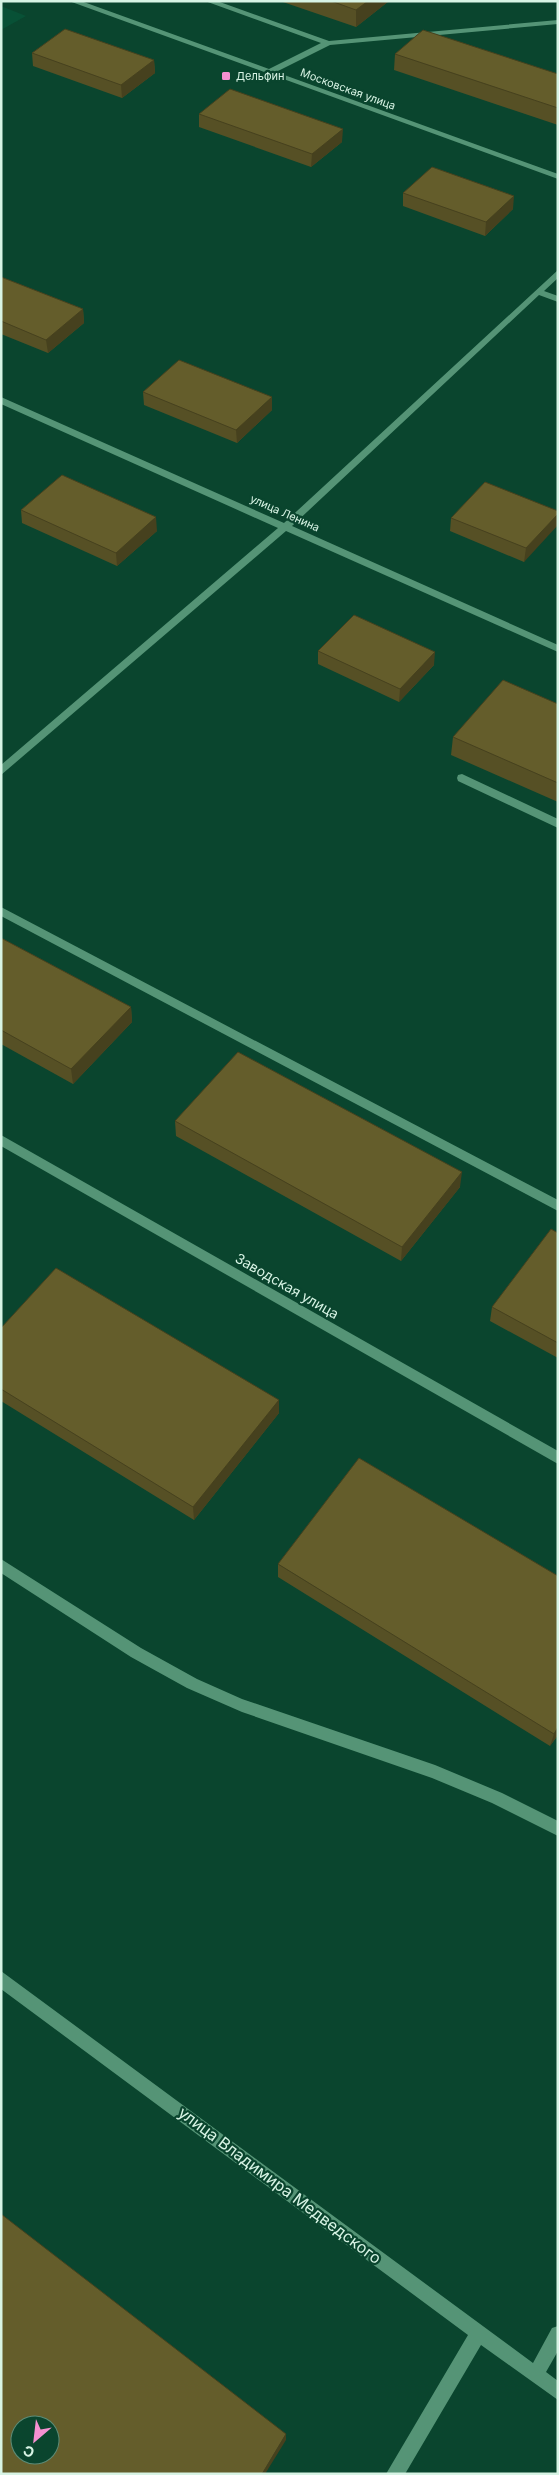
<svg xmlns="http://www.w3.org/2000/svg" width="559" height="2475" font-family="Inter,sans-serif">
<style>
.built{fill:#085136}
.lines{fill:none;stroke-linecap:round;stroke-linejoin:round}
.minor{fill:#559476;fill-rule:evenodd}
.wall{fill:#565025}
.shaded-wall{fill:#46411e}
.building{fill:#645d2b;stroke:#46411e;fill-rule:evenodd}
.poi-dot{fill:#f590d1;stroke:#0a452e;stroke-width:2}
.labels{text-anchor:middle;stroke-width:4.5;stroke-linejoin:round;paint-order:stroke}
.far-poi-label{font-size:11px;fill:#d8f4e5;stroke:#0a452e;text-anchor:start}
.far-street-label{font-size:11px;fill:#d8f4e5;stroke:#0a452e}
.street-label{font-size:14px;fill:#d8f4e5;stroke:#0a452e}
.near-street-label{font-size:16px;fill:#d8f4e5;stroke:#0a452e}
</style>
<rect width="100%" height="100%" fill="#0a452e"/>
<path class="built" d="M1,6l25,10 -25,14z"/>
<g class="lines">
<path class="minor" d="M69,1h12l188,68 52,-26 -116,-42h12l112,40 229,-21v4l-228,21 -54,27 282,102v5z
M558,270v8l-14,13 14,5v6l-19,-7 -247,231 266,119v7l-272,-121 -285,244v-10l277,-237 -277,-124v-7l283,126z
M462,774l96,45v9l-100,-47 -1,-3 1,-3z
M1,907l557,293v11l-557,-295z
M1,1135l557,316v13l-557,-318z
M1,1559l140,89 56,31 45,20 193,66 67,28 56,28v15l-66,-33 -60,-25 -190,-66 -55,-24 -56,-31 -130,-84z
M1,1971l532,392 19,-35 6,-2v25l-12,21 12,9v19l-77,-55 -76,129h-19l82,-139 -467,-346z"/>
</g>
<path class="wall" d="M280,1h109l-33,26z
M32,53l122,7 1,13 -33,25 -89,-32z
M395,54l163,20v51l-164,-55z
M199,114l143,28 -31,25 -112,-40z
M403,193l110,16 -28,27 -82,-30z
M1,277l82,32 1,14 -36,30 -47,-19z
M143,392l129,18 -35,33 -93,-38z
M21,510l136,21 -40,35 -95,-43z
M558,511l-34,51 -74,-31 1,-13z
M318,651l116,14 -35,37 -81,-38z
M558,704v98l-107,-47 2,-18z
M1,938l130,69 1,15 -59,62 -72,-40z
M175,1121l285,66 -59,74 -225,-125z
M558,1233v125l-68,-37 2,-14z
M1,1328l278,85 -85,107 -193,-119z
M278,1564l280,171 -8,11 -272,-169z"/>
<path class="shaded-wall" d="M368,1h21l-33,26v-17z
M154,60l1,13 -33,25 -1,-13z
M343,129l-1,13 -31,25 1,-13z
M514,196l-1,13 -28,27 1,-14z
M83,309l1,14 -36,30 -2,-13z
M272,397v13l-35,33 -1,-13z
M558,514v11l-34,37 2,-14z
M156,517l1,14 -40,35 -1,-13z
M435,652l-1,13 -35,37 1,-13z
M131,1007l1,15 -59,62 -2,-15z
M462,1172l-2,15 -59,74 1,-14z
M279,1400v13l-85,107 -1,-13z
M558,1727v8l-8,11 4,-12z
M286,2434v6l-21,34h-3z"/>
<path class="building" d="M331,1h37l-12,9z
M65,29l89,31 -33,25 -89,-32z
M423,30l135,44v34l-163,-54z
M230,89l113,40 -31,25 -113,-40z
M432,167l82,29 -28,26 -83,-29z
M1,277l82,32 -37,31 -45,-19z
M179,360l93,37 -36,33 -93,-38z
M62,475l94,42 -40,36 -95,-43z
M485,482l73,29v3l-32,34 -75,-30z
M354,615l81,37 -35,37 -82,-38z
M503,680l55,24v79l-105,-46z
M1,938l130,69 -60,62 -70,-39z
M238,1052l224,120 -60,75 -227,-126z
M551,1229l7,4v110l-66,-36z
M56,1268l223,132 -86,107 -192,-118v-61z
M359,1458l199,118v151l-4,7 -276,-170z
M1,2214l285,220 -24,40h-261zM20,2425h30v30h-30z"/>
<rect class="poi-dot" x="221" y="71" width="10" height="10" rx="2.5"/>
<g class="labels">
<g class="far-poi-label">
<text x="236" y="80">Дельфин</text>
</g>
<g class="far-street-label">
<text transform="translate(348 89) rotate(20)" y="4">Московская улица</text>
<text transform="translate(285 513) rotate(24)" y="4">улица Ленина</text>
</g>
<g class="street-label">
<text transform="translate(287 1286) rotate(30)" y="5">Заводская улица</text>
</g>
<g class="near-street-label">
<text transform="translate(280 2185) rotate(37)" y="6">улица Владимира Медведского</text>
</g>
</g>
<rect width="559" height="2475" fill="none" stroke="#d8f4e5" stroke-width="5"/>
<g transform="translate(35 2440) rotate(208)"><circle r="24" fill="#0a452e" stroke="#5c8b77"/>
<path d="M0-4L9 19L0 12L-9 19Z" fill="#f590d1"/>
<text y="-8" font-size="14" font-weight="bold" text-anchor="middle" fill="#d8f4e5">С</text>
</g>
</svg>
